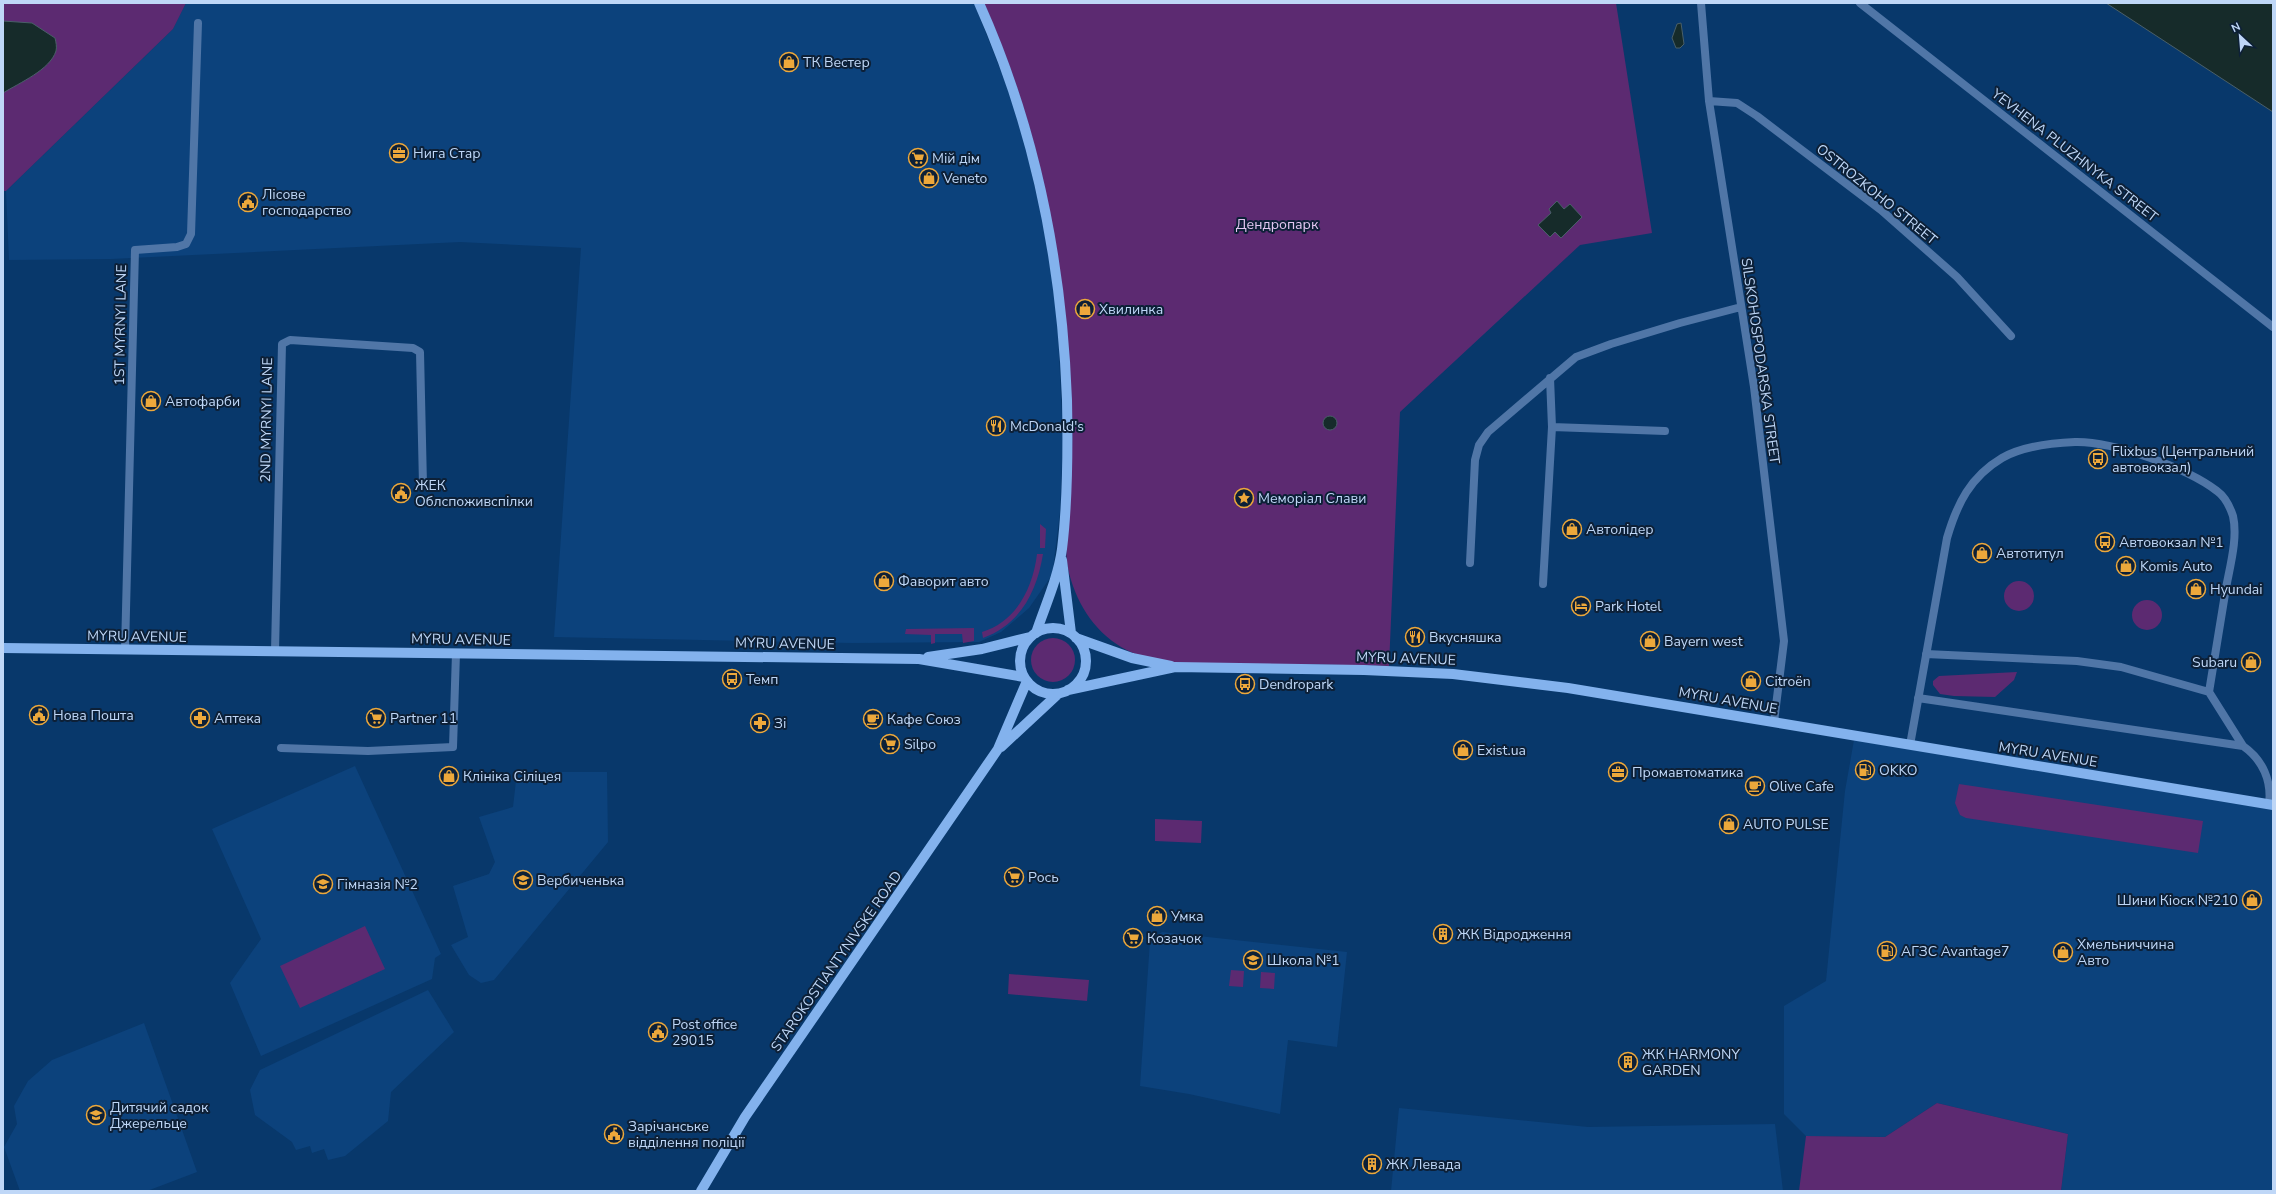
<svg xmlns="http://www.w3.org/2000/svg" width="2276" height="1194" font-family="'Nunito Sans',sans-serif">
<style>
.built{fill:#0c427c}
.green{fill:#5c2a71}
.water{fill:#162b2a;stroke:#495f68}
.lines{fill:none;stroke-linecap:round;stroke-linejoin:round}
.minor{stroke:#5076a7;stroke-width:8}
.primary{stroke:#83b2ed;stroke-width:10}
.labels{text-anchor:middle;stroke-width:4;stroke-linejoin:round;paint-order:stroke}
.poi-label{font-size:14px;fill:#bfd7f7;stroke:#0d2037;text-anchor:start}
.street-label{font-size:14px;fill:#bfd7f7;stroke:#0d2037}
.park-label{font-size:14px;fill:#e3c6f1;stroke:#0d2037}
</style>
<rect width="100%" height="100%" fill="#08386b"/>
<path class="built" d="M186,3h788l32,81 17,52 20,87 14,87 6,132 -3,70 -7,57 -3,9 -21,30 -28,24 -22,10 -126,1 -299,-6 27,-389 -121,-6 -349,17 -102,1 -3,-69 167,-162z
M1854,740l419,70v381h-212l7,-57 -131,-31 -52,34 -79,-1 -22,-22v-108l42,-25 19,-190z
M355,766l86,188 -6,4 -3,21 -171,77 -31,-73 31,-44 -49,-110z
M517,772h90l1,70 -114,138 -13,3 -12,-8 -18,-30 17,-8 -15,-51 36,-12 6,-12 -16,-45 34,-10z
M1162,932l185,20 -10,95 -49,-7 -8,74 -91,-20 -49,-8 10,-145z
M428,990l26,42 -63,60 -3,29 -43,35 -17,4 -4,-11 -12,4 -2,-7 -14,4 -4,-8 -37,-27 -5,-25 10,-20z
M144,1023l53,149 -50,19h-127l-16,-44 13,-23 -3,-18 14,-25 24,-21z
M1399,1108l189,19 187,-3 8,67h-392z"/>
<path class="green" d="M186,3l-13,26 -167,162h-3v-187z
M984,3h632l36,230 -72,12 -180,167 -11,254c-49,-1 -98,-2 -148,-2 -33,-1 -76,2 -108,-11 -32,-14 -52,-41 -62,-73 -8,-23 -4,-48 -2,-71 2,-32 4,-63 3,-95 -5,-145 -29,-278 -88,-411z
M1040,524l6,5 -1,19h-5z
M1037,554h6c-6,37 -22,70 -60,84l-1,-6c34,-10 51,-44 55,-78z
M2004 596a15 15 0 1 1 30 0a15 15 0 1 1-30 0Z
M2132 615a15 15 0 1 1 30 0a15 15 0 1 1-30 0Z
M974,628v13l-11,2 -1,-9h-27v9l-4,1v-9l-26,-1 1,-5z
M1031 660a22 22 0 1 1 44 0a22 22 0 1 1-44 0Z
M2017,672l-3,8 -19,17 -41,-1 -14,-2 -7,-9v-4l6,-5z
M1959,784l244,37 -5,32 -232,-35 -6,-3 -5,-12z
M1155,819l47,2 -1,22 -46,-2z
M365,926l20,43 -85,39 -20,-42z
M1231,970l13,1 -1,16 -14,-1z
M1261,972l14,1 -1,16 -14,-1z
M1009,974l80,6 -2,21 -79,-7z
M1937,1103l131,31 -7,57h-262l7,-55 79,1z"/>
<path class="water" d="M2106,3h167v109z
M3,21l29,2 23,15c1,4 2,9 1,13 -6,19 -37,32 -53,42z
M1681,23l3,21 -4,4h-4l-4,-10 5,-14z
M1557,201l7,8 6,-5 12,13 -21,21 -6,-6 -5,5 -12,-12 13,-12 -2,-4z
M1323 423a7 7 0 1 1 14 0a7 7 0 1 1-14 0Z"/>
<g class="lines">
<path class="minor" d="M1701,3l8,98 45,286 30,254 -10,81
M1860,3l413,324
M1709,101l28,2 20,13 124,94 76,67 54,59
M1552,427l113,4
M1470,563l5,-103 4,-15 9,-13 88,-75 35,-13 69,-21 61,-16
M1543,584l9,-157 -2,-49
M125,650l10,-400 42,-3 9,-3 5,-10 7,-211
M275,651l7,-307 8,-4 123,8 7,4 3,133
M1926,654l151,7 44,6 88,25 34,54
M1918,698l325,48c20,14 29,35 26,59
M1910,745l37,-207c10,-34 23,-61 55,-80 21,-12 49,-15 73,-16 38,-1 112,26 142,49 7,5 13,16 16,25 5,22 -3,50 -7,72 -6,35 -11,69 -17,104
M281,748l87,3 85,-4 3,-94"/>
<path class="primary" d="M979,3c56,125 83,260 88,397 1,49 1,100 -5,149 -4,29 -17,57 -26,84
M1062,560l9,73
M1020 661a33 33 0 1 1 66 0a33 33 0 1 1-66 0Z
M1076,638l56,20 39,8
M3,648l916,11 105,18
M928,657l54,-8 48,-12
M1068,690l107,-23 189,3 89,4 115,14 705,117
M1001,747l57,-53
M701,1191l44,-74 253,-368 29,-68"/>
</g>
<defs>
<g id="shop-ring" transform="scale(1)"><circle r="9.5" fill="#0d2037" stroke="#eda83b" stroke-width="1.5"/><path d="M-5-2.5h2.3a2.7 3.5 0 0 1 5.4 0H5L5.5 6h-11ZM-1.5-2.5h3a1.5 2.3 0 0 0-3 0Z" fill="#eda83b"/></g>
<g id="office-ring" transform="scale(1)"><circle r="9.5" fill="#0d2037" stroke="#eda83b" stroke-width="1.5"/><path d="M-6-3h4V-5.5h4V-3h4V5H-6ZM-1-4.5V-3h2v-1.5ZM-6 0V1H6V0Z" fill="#eda83b"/></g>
<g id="supermarket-ring" transform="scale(1)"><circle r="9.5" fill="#0d2037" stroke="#eda83b" stroke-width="1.5"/><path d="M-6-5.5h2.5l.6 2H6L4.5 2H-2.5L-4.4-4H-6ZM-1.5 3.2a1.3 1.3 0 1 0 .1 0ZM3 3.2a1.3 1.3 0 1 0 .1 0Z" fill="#eda83b"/></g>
<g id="civic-ring" transform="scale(1)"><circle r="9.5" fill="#0d2037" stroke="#eda83b" stroke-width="1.5"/><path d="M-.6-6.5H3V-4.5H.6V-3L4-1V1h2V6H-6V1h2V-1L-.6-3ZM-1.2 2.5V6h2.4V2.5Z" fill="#eda83b"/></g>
<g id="restaurant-ring" transform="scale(1)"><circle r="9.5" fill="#0d2037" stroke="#eda83b" stroke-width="1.5"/><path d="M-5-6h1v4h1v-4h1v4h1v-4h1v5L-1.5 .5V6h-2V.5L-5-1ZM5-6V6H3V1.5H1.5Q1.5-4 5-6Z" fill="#eda83b"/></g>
<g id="bus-ring" transform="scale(1)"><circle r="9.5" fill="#0d2037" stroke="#eda83b" stroke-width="1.5"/><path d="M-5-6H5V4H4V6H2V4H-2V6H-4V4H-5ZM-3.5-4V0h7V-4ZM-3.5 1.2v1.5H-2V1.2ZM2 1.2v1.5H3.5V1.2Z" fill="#eda83b"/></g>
<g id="sight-ring" transform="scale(1)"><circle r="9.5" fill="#0d2037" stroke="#eda83b" stroke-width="1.5"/><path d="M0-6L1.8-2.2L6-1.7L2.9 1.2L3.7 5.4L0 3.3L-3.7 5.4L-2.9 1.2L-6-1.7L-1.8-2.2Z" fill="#eda83b"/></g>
<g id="hotel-ring" transform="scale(1)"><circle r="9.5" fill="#0d2037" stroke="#eda83b" stroke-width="1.5"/><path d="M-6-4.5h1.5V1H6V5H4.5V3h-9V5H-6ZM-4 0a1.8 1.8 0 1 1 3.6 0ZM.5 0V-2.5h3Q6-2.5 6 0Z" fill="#eda83b"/></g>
<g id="pharmacy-ring" transform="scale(1)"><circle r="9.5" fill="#0d2037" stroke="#eda83b" stroke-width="1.5"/><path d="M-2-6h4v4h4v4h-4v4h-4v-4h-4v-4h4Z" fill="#eda83b"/></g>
<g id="cafe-ring" transform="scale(1)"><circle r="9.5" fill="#0d2037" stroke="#eda83b" stroke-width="1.5"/><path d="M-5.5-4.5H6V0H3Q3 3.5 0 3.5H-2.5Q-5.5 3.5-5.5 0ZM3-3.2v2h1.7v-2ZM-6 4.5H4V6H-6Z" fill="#eda83b"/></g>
<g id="fuel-ring" transform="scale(1)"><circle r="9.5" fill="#0d2037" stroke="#eda83b" stroke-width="1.5"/><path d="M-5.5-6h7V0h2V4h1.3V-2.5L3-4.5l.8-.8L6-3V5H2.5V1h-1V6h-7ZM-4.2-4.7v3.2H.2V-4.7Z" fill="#eda83b"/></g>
<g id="school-ring" transform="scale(1)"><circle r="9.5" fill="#0d2037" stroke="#eda83b" stroke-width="1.5"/><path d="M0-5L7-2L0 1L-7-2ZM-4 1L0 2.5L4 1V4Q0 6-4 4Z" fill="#eda83b"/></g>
<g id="building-ring" transform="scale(1)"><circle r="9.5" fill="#0d2037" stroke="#eda83b" stroke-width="1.5"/><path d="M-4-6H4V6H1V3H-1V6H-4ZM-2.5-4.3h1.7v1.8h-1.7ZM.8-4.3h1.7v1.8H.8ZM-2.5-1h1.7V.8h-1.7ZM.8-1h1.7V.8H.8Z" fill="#eda83b"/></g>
</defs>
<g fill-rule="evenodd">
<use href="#shop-ring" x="789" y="62"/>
<use href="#office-ring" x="399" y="153"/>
<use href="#supermarket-ring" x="918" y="158"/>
<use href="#shop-ring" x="929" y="178"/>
<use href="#civic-ring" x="248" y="202"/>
<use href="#shop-ring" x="1085" y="309"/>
<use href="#shop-ring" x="151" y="401"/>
<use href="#restaurant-ring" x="996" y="426"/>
<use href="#bus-ring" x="2098" y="459"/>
<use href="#civic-ring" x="401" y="493"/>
<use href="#sight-ring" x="1244" y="498"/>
<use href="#shop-ring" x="1572" y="529"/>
<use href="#bus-ring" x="2105" y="542"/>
<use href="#shop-ring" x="1982" y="553"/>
<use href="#shop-ring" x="2126" y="566"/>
<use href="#shop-ring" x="884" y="581"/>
<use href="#shop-ring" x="2196" y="589"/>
<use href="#hotel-ring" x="1581" y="606"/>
<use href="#restaurant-ring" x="1415" y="637"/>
<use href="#shop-ring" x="1650" y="641"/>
<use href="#shop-ring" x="2251" y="662"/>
<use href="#bus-ring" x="732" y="679"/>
<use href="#shop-ring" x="1751" y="681"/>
<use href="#bus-ring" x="1245" y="684"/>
<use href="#civic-ring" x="39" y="715"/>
<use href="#pharmacy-ring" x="200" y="718"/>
<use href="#supermarket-ring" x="376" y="718"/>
<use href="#cafe-ring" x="873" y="719"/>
<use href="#pharmacy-ring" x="760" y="723"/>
<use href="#supermarket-ring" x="890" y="744"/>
<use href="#shop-ring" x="1463" y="750"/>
<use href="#fuel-ring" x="1865" y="770"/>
<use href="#office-ring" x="1618" y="772"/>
<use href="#shop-ring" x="449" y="776"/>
<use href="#cafe-ring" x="1755" y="786"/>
<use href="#shop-ring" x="1729" y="824"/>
<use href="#supermarket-ring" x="1014" y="877"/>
<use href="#school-ring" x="523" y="880"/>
<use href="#school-ring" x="323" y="884"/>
<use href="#shop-ring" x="2252" y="900"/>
<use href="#shop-ring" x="1157" y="916"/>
<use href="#building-ring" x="1443" y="934"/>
<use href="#supermarket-ring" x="1133" y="938"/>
<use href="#fuel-ring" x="1887" y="951"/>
<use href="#shop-ring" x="2063" y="952"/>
<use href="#school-ring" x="1253" y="960"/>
<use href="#civic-ring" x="658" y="1032"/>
<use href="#building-ring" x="1628" y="1062"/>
<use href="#school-ring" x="96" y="1115"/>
<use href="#civic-ring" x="614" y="1134"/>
<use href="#building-ring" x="1372" y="1164"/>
</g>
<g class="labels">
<g class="poi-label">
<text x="803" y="67">ТК Вестер</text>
<text x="413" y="158">Нига Стар</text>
<text x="932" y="163">Мій дім</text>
<text x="943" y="183">Veneto</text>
<text x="262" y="199">Лісове<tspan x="262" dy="16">господарство</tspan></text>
<text x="1099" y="314">Хвилинка</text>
<text x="165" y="406">Автофарби</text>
<text x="1010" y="431">McDonald's</text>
<text x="2112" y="456">Flixbus (Центральний<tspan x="2112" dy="16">автовокзал)</tspan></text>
<text x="415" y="490">ЖЕК<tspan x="415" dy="16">Облспоживспілки</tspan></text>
<text x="1258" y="503">Меморіал Слави</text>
<text x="1586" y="534">Автолідер</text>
<text x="2119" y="547">Автовокзал №1</text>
<text x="1996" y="558">Автотитул</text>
<text x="2140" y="571">Komis Auto</text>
<text x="898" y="586">Фаворит авто</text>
<text x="2210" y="594">Hyundai</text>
<text x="1595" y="611">Park Hotel</text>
<text x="1429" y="642">Вкусняшка</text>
<text x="1664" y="646">Bayern west</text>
<text x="2237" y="667" text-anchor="end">Subaru</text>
<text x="746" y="684">Темп</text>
<text x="1765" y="686">Citroën</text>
<text x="1259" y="689">Dendropark</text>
<text x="53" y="720">Нова Пошта</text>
<text x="214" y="723">Аптека</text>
<text x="390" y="723">Partner 11</text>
<text x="887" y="724">Кафе Союз</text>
<text x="774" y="728">Зі</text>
<text x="904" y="749">Silpo</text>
<text x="1477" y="755">Exist.ua</text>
<text x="1879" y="775">OKKO</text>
<text x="1632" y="777">Промавтоматика</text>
<text x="463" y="781">Клініка Сіліцея</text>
<text x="1769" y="791">Olive Cafe</text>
<text x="1743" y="829">AUTO PULSE</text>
<text x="1028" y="882">Рось</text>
<text x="537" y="885">Вербиченька</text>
<text x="337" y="889">Гімназія №2</text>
<text x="2238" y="905" text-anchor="end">Шини Кіоск №210</text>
<text x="1171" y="921">Умка</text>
<text x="1457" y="939">ЖК Відродження</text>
<text x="1147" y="943">Козачок</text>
<text x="2077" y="949">Хмельниччина<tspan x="2077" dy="16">Авто</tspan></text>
<text x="1901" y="956">АГЗС Avantage7</text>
<text x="1267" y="965">Школа №1</text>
<text x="672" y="1029">Post office<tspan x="672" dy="16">29015</tspan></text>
<text x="1642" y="1059">ЖК HARMONY<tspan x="1642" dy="16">GARDEN</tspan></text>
<text x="110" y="1112">Дитячий садок<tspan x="110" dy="16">Джерельце</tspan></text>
<text x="628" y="1131">Зарічанське<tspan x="628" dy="16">відділення поліції</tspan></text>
<text x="1386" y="1169">ЖК Левада</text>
</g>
<g class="street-label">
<text transform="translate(2075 155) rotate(38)" y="5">YEVHENA PLUZHNYKA STREET</text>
<text transform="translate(1877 194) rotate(39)" y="5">OSTROZKOHO STREET</text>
<text transform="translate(120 325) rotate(-89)" y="5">1ST MYRNYI LANE</text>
<text transform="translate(1761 361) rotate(82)" y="5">SILSKOHOSPODARSKA STREET</text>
<text transform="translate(266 420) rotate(-89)" y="5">2ND MYRNYI LANE</text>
<text transform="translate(137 636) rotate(1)" y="5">MYRU AVENUE</text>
<text transform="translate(461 639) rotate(1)" y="5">MYRU AVENUE</text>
<text transform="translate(785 643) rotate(1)" y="5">MYRU AVENUE</text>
<text transform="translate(1406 658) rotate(2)" y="5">MYRU AVENUE</text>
<text transform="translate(1728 700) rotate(10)" y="5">MYRU AVENUE</text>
<text transform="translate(2048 754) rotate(9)" y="5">MYRU AVENUE</text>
<text transform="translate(836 961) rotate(-55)" y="5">STAROKOSTIANTYNIVSKE ROAD</text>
</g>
<g class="park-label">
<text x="1277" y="229">Дендропарк</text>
</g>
</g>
<rect width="2276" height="1194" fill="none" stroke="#bfd7f7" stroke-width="8"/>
<g transform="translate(2240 36) rotate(334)" stroke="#0d2037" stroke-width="3" paint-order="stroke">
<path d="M0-3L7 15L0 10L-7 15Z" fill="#bfd7f7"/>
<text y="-6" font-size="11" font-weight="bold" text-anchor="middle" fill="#bfd7f7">N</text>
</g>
</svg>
